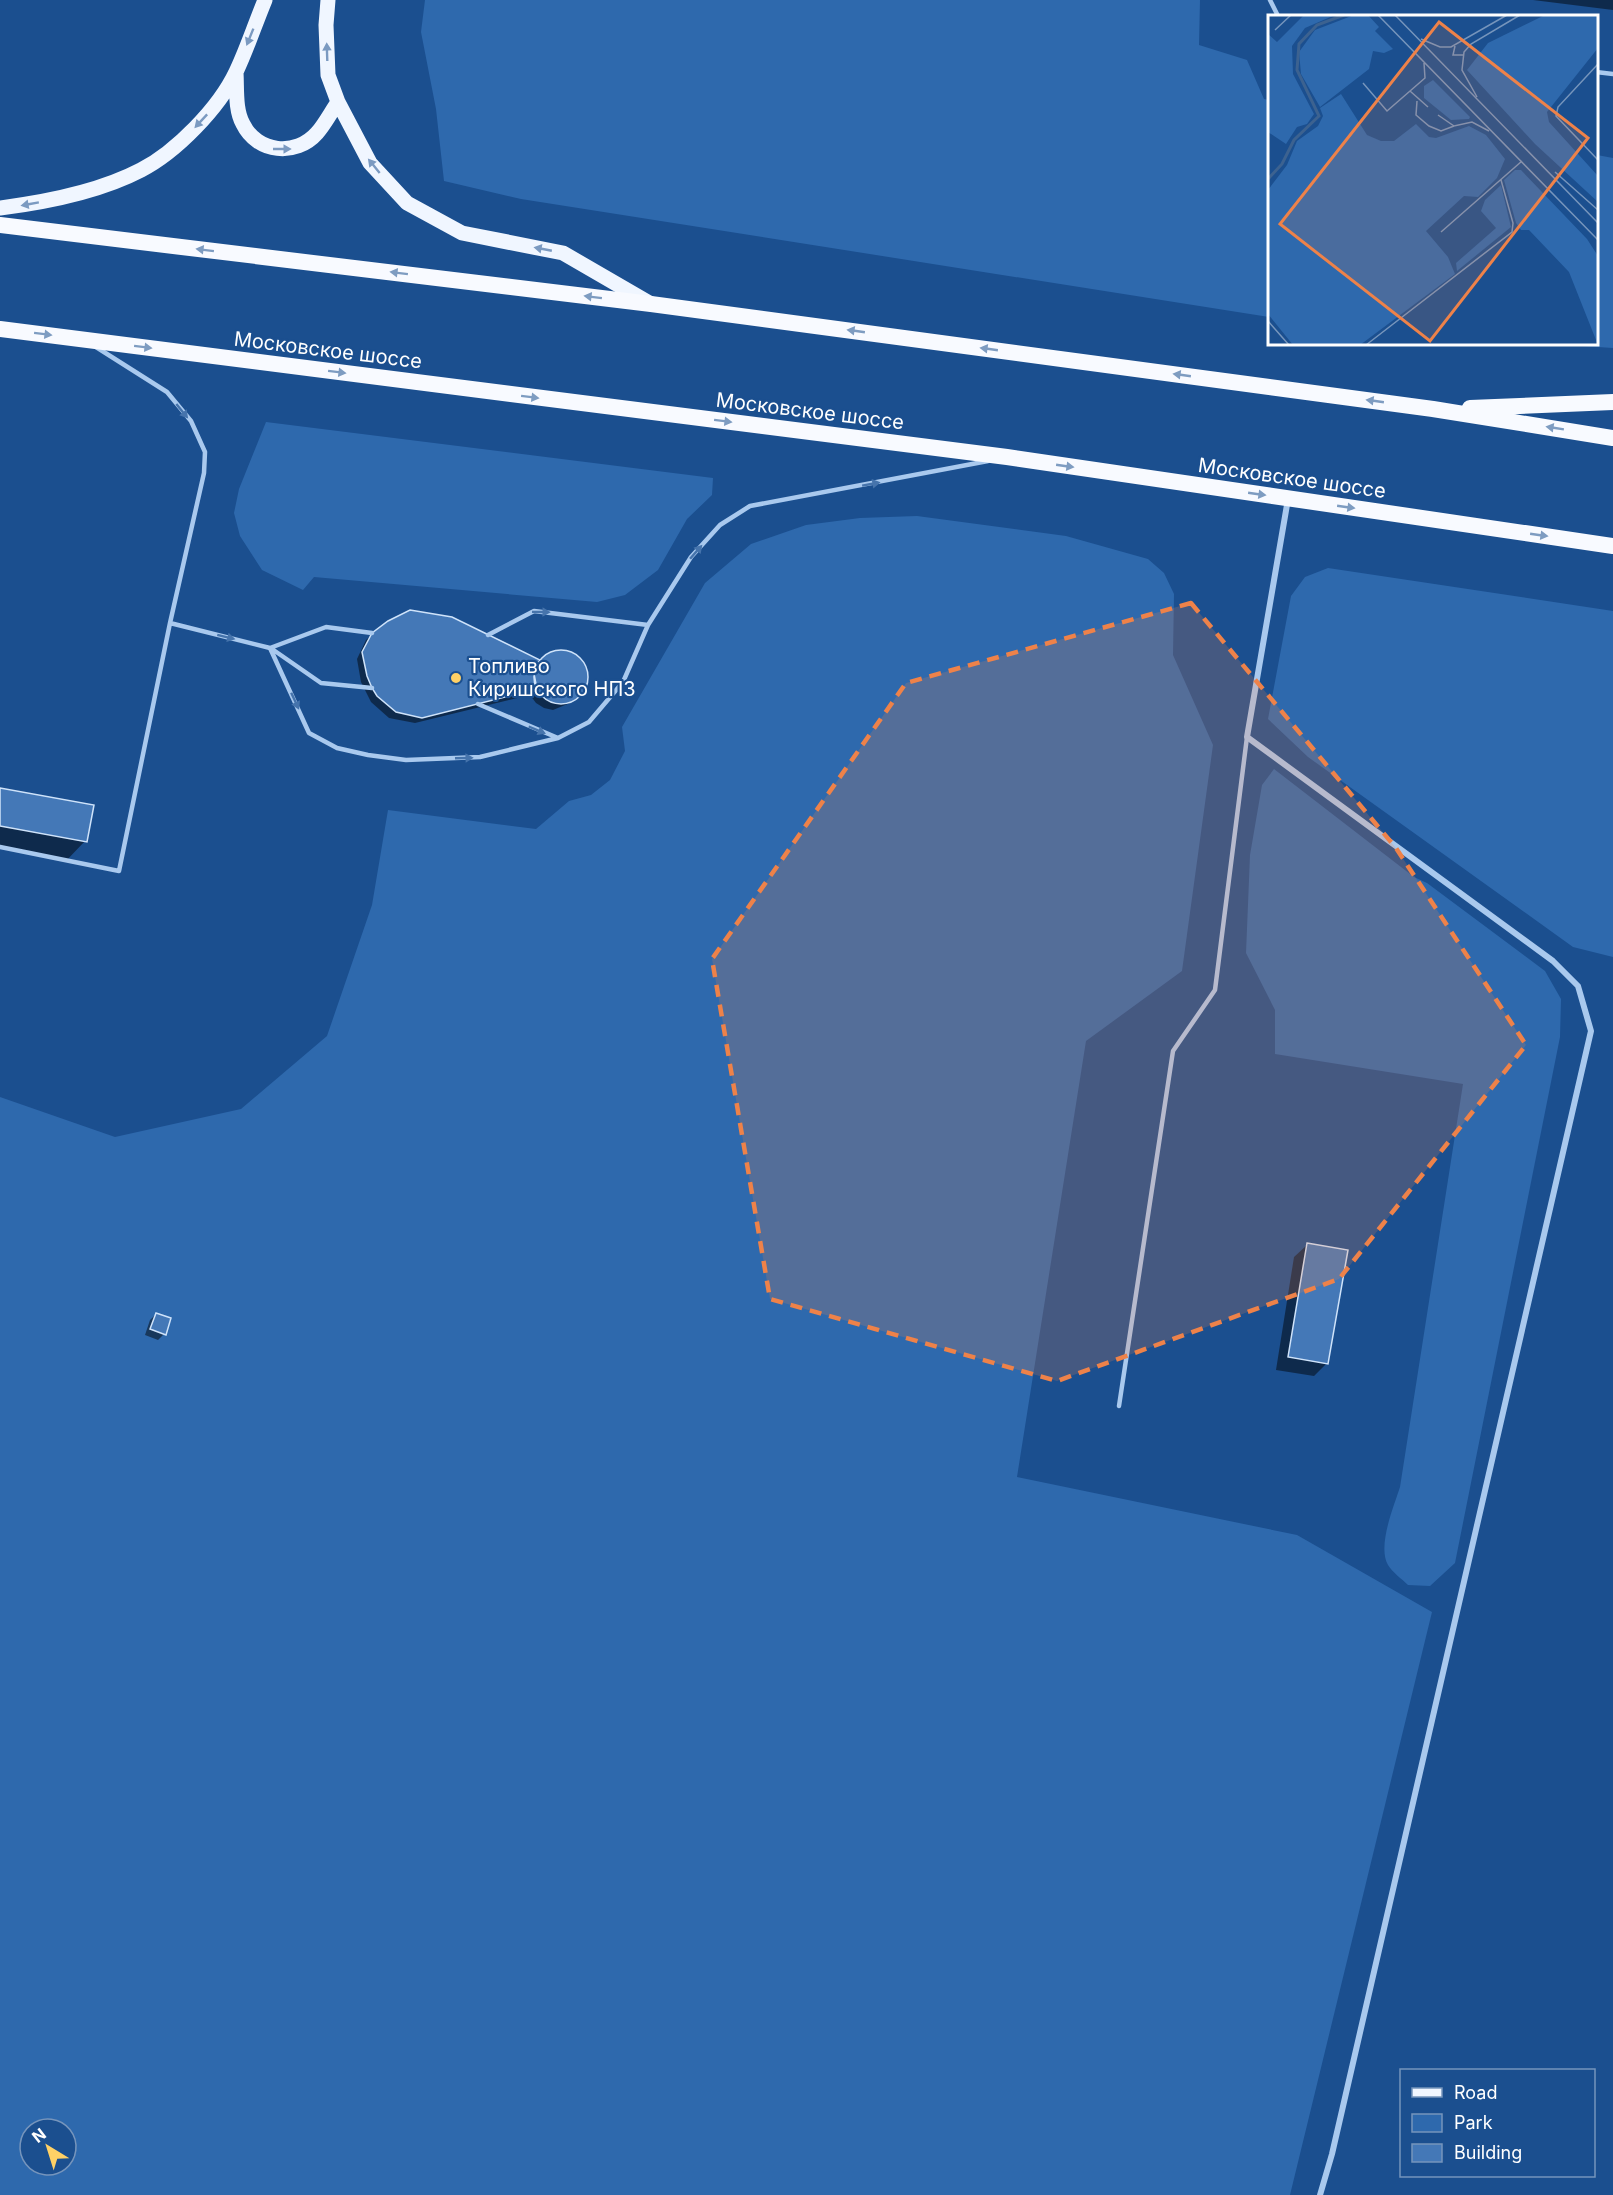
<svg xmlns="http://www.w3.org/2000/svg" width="1613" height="2195" font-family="Inter,sans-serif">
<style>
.green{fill:#2e69ad;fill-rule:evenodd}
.shadow{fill:#0007}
.building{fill:#4478b7;stroke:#cfe3fa;stroke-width:1.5}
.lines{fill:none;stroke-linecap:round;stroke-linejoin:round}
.service{stroke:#a9c9ee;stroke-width:4.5}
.minor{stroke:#a9c9ee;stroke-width:6}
.primary{stroke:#f0f6ff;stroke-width:15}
.trunk{stroke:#f8faff;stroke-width:16}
.oneway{fill:#7b9ac1}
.oneway2{fill:#7e9cc1}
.oneway3{fill:#4674ac}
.marked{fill:#ee8249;fill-opacity:0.2;stroke:#ee8249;stroke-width:4.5;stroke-dasharray:12 8;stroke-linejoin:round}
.poi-dot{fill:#ffd166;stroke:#1b4f8f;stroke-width:2}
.labels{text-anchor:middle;stroke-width:4.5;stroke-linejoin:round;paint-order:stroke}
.street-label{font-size:20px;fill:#fff;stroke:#1b4f8f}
.poi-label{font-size:20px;fill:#fff;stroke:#1b4f8f;text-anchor:start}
.inset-river{fill:none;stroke:#3c6290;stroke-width:3}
.inset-road{fill:none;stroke:#7695bc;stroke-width:1.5}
.view{fill:#ee8249;fill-opacity:0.15;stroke:#ee8249;stroke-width:3}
.inset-edge{fill:none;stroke:#fff;stroke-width:3}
</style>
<rect width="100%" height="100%" fill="#1b4f8f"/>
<path class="green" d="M425,0h775l-1,45 48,15 17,39 5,1v217l-748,-118 -77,-18 -8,-72 -15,-77z
M1597,155l16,3v190l-61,-4h44z
M266,422l447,56 -1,17 -25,24 -29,51 -33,25 -28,7 -283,-25 -11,13 -41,-20 -22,-34 -6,-23 5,-24z
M917,516l149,20 82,23 16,14 10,21 -1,61 40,90 -31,226 -96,70 -69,436 280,58 135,77 -142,583h-1290v-1098l115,40 126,-28 86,-73 45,-131 16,-95 148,19 33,-28 22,-6 19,-15 15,-29 -3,-24 83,-144 46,-39 55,-19 54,-7zM30,2129h36v36h-36z
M1328,568l285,43v346l-40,-10 -265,-190 -40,-38 23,-123 14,-19z
M1274,769l140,108 13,6 118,88 16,28 -1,38 -105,526 -25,23 -22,-1c-6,-6 -16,-13 -20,-20 -11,-19 6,-59 12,-78l63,-403 -188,-30v-44l-29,-57 4,-98 12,-70z"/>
<path class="shadow" d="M1533,0h80v10z
M452,618l88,44 9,-7 8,-3h10l8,4 7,7 4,8v9l-3,9 -13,14 -17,7 -9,-2 -8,-5 -6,-8 -115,28 -26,-5 -18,-16 -10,-20 -4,-23 9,-19 7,-6z
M0,789l85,52 -19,20 -66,-13z
M1307,1245l20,118 -13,13 -38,-6 18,-113z
M156,1314l8,20 -6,6 -13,-5 5,-15z"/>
<path class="building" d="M410,610l42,7 88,43 -6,14 3,15 -115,29 -26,-6 -19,-16 -5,-8 -5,-12 -5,-24 10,-19 16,-12z
M534 677a27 27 0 1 1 54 0a27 27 0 1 1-54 0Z
M0,788l94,17 -7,37 -87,-16z
M1307,1243l41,7 -20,114 -40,-7z
M156,1313l15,5 -5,17 -16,-6z"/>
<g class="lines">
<path class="service" d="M1270,0l8,16
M1596,72l17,2
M170,623l100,25 56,-21 46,6
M488,635l46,-24 114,14 43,-68 29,-32 30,-19 238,-45
M270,648l39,85 28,15 31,7 38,5 74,-3 78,-19 31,-16 34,-40 25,-57
M272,649l49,34 51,5
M478,704l80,34
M0,847l119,24 51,-248 34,-150 1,-21 -14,-31 -24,-29 -71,-45
M1119,1406l54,-355 42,-61 32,-253"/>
<path class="minor" d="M1288,499l-41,238 306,224 25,25 13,45 -259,1123 -12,41"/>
<path class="primary" d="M328,0l-2,25 2,50 10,27 32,61 37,40 55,30 101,20 88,51
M236,73c1,16 -1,37 7,51 14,29 53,33 74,9 8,-9 14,-21 21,-31
M0,208c47,-6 99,-16 141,-38 35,-18 78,-62 95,-98 11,-23 19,-48 29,-72"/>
<path class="trunk" d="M0,225l651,79 782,105 180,29
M0,329l1007,128 606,89
M1470,408l143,-6"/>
</g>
<defs><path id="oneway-solid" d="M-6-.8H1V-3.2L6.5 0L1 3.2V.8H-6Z" transform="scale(1.5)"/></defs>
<g class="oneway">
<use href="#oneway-solid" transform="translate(250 37) rotate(112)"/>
<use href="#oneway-solid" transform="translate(327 52) rotate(-92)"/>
<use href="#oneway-solid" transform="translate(201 121) rotate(133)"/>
<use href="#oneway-solid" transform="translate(282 149)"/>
<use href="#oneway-solid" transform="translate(374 166) rotate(-129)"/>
<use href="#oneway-solid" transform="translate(30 204) rotate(170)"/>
<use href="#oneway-solid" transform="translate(543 249) rotate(-169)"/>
</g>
<g class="oneway2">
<use href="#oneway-solid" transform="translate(205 250) rotate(-173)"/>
<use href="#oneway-solid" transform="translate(399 273) rotate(-173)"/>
<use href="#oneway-solid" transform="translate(593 297) rotate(-173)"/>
<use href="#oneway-solid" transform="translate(856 331) rotate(-172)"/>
<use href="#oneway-solid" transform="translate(43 334) rotate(7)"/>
<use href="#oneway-solid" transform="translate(143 347) rotate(7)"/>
<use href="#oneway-solid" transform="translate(989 349) rotate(-172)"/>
<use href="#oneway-solid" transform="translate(337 372) rotate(7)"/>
<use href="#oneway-solid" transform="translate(1182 375) rotate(-172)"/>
<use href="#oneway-solid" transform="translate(530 397) rotate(7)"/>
<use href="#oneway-solid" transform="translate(1375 401) rotate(-172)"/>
<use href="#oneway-solid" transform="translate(723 421) rotate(7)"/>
<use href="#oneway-solid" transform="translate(1555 428) rotate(-171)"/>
<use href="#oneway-solid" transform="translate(1065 466) rotate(8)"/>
<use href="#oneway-solid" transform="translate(1257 494) rotate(8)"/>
<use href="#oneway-solid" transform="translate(1346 507) rotate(8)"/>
<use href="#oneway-solid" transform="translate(1539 535) rotate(8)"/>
</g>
<g class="oneway3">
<use href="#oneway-solid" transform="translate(182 411) rotate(51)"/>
<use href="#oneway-solid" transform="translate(871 484) rotate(-10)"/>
<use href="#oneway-solid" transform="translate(696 552) rotate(-49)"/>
<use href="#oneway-solid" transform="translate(541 612) rotate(1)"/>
<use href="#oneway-solid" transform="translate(226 637) rotate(14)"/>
<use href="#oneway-solid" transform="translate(295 701) rotate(65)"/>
<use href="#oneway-solid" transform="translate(537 730) rotate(23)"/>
<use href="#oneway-solid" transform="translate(464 758) rotate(-2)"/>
</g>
<path class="marked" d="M1191,603l205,245 130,197 -187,234 -282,102 -287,-82 -58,-340 194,-276z"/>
<circle class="poi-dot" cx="456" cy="678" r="6"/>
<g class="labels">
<g class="street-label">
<text transform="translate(328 350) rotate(7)" y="7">Московское шоссе</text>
<text transform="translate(810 411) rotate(7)" y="7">Московское шоссе</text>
<text transform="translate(1292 478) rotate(8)" y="7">Московское шоссе</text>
</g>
<g class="poi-label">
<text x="468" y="673">Топливо<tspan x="468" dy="23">Киришского НПЗ</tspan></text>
</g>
</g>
<g transform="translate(1268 15)">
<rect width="330" height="330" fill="#1b4f8f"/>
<path d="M36,0h31l-30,13 -13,18 1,28 21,40 -7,10 -10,3 -11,17 -18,-12v-98l9,8zM86,0h14l11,12 -4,4 18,18 -9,4 -11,-2 -4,18 -49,38 -19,-33 -2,-22 16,-22zM277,0h53v33l-51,64 2,10 49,54v26l-63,-58 -68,-74 21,-27zM165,65l37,37 -1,2 -18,1 -27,-22v-12zM73,79l26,41 14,6h13l22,-17 13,13 7,1 33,-12 17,9 19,24 -8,19 -19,19 -14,-1 -38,35 22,26 7,17 -95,71h-67l-25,-31v-124l19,-25 10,-24 21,-15 5,-10 -3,-8zM247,155h6l66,69 11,17v89l-29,-73 -40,-42h-8l-5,-7 -12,-43zM233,170l10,42 -54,44 -1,-8 40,-35 -15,-17 4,-11z" fill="#2e69ad"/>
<path class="inset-river" d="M0,164l14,-15 12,-24 25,-24 -22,-46 2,-26 18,-19 27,-10"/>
<path class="inset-road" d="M110,0l220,225M127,0l203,208M7,15l16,-15M153,24l19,8h11l56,-32M187,31l-2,9h10M330,49l-40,43 -2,9 42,44M95,68l24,28 38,-33 -1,-15M142,76l18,16M209,82l-15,-27 2,-18 7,-8 49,-29M149,86l-1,14 13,11 12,5 13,-5M170,100l16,11 18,-4 17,9M287,157l43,38M173,217l81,-71M0,306l21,24M98,330l146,-113 1,-9 -12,-43"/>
<path class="view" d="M171,7l149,116 -158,203 -150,-117z"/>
<rect width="330" height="330" class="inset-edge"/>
</g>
<rect x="1400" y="2069" width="195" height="108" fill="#1b4f8f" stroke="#7695bc" stroke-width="1.5"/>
<rect x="1412" y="2088" width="30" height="9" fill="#f0f6ff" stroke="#7695bc" stroke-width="1.5"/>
<text x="1454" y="2099" font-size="18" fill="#ffffff">Road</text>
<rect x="1412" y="2114" width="30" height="18" fill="#2e69ad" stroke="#7695bc" stroke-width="1.5"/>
<text x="1454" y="2129" font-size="18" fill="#ffffff">Park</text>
<rect x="1412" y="2144" width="30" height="18" fill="#4478b7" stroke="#7695bc" stroke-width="1.5"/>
<text x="1454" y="2159" font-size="18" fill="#ffffff">Building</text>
<g transform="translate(48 2147) rotate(322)"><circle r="28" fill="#1b4f8f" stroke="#7695bc" stroke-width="1.5"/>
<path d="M0-4.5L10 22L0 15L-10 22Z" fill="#ffd166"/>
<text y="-9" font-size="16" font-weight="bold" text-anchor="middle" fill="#ffffff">N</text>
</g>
</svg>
